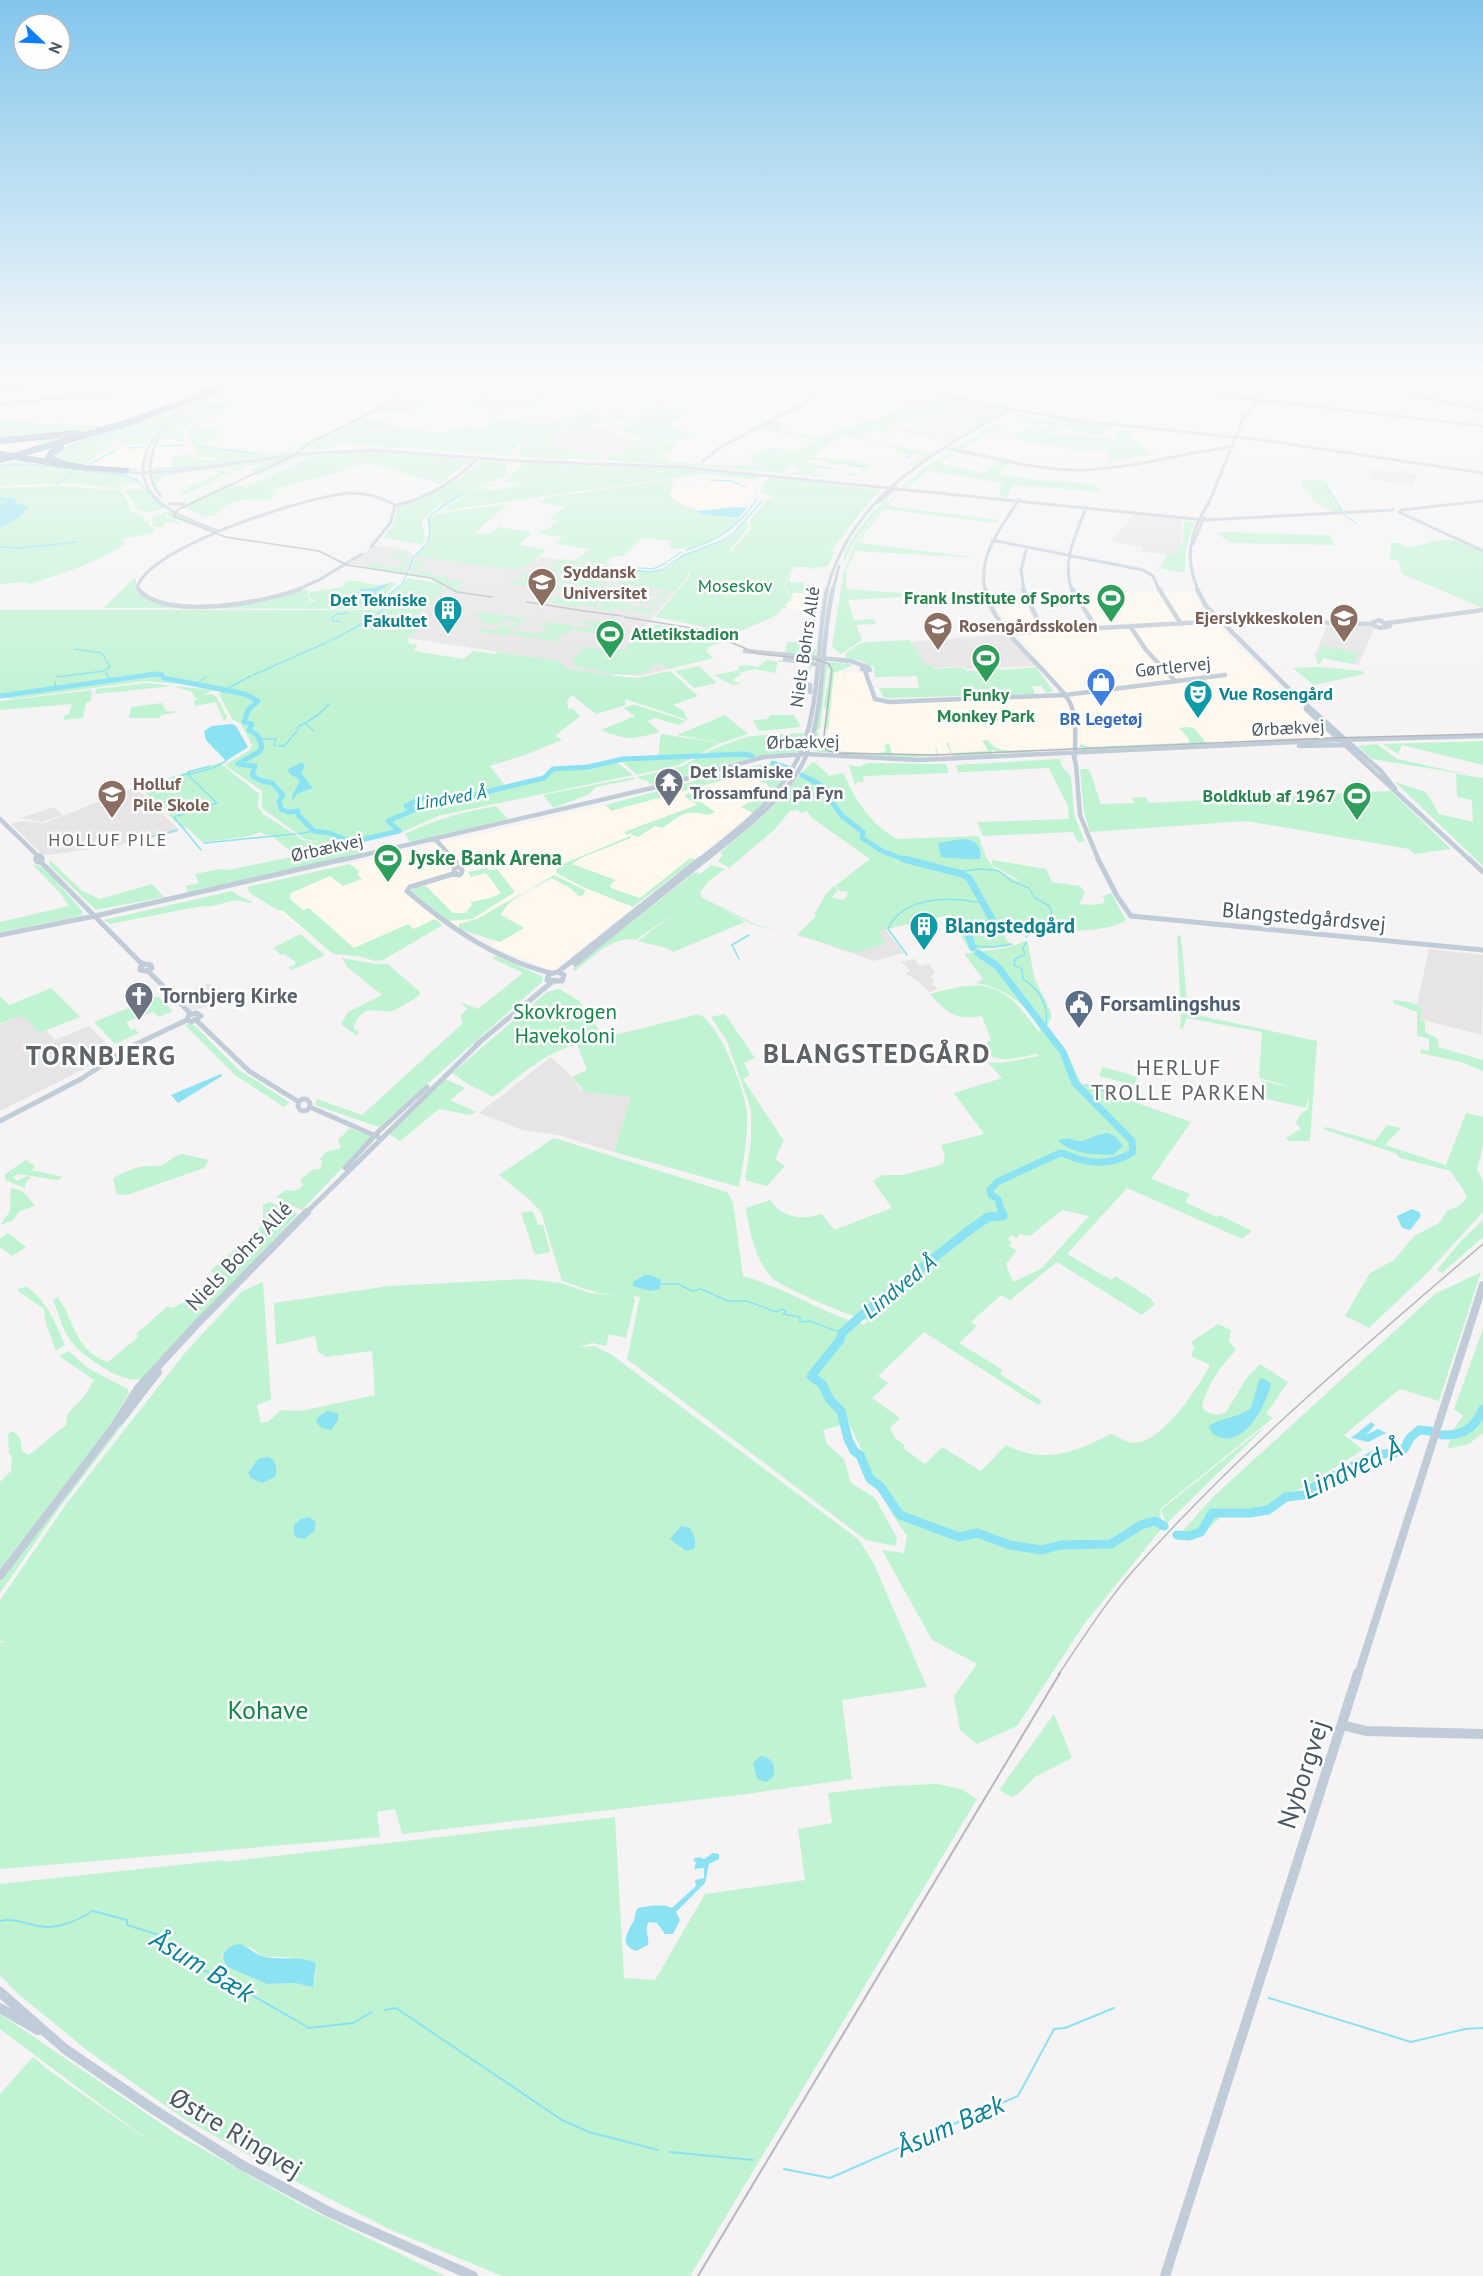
<svg xmlns="http://www.w3.org/2000/svg" width="1483" height="2276" font-family="'PT Sans',sans-serif">
<style>
.commercial{fill:#fef8ee}
.education{fill:#e6e4e5}
.green{fill:#c0f3d2;fill-rule:evenodd}
.water{fill:#8be2f3}
.lines{fill:none;stroke-linecap:round;stroke-linejoin:round}
.stream-far1{stroke:#8be2f3;stroke-width:1.5}
.stream{stroke:#8be2f3;stroke-width:2}
.river-far3{stroke:#8be2f3;stroke-width:4}
.river-far2{stroke:#8be2f3;stroke-width:5}
.river-far1{stroke:#8be2f3;stroke-width:7}
.river{stroke:#8be2f3;stroke-width:9}
.highway-casing{stroke:#7393b0;stroke-width:6}
.secondary-far4{stroke:#c0ccd7;stroke-width:3}
.secondary-far3{stroke:#c0ccd7;stroke-width:4.5}
.secondary-far2{stroke:#c0ccd7;stroke-width:5}
.secondary-far1{stroke:#c0ccd7;stroke-width:8}
.secondary{stroke:#c0ccd7;stroke-width:10}
.highway{stroke:#88a8c4;stroke-width:4.5}
.tram{stroke:#b4b8bd;stroke-width:1.5}
.rail-far1{stroke:#b4b8bd;stroke-width:1.5}
.rail{stroke:#b4b8bd;stroke-width:2}
.highway-bridge-casing{stroke:#7393b0;stroke-width:6;stroke-linecap:butt}
.highway-bridge{stroke:#88a8c4;stroke-width:4.5}
.labels{text-anchor:middle;stroke-width:5;stroke-linejoin:round;paint-order:stroke}
.far-education-label{font-size:18px;font-weight:bold;fill:#785e54;stroke:#fff;text-anchor:start}
.far-park-label{font-size:18px;fill:#118646;stroke:#fff}
.far-leisure-label{font-size:18px;font-weight:bold;fill:#27864d;stroke:#fff;text-anchor:end}
.far-culture-label{font-size:18px;font-weight:bold;fill:#0d838f;stroke:#fff;text-anchor:end}
.far-street-label{font-size:18px;fill:#495762;stroke:#fff}
.far-shop-label{font-size:18px;font-weight:bold;fill:#366cbe;stroke:#fff}
.far-worship-label{font-size:18px;font-weight:bold;fill:#5b616d;stroke:#fff;text-anchor:start}
.far-water-label{font-size:18px;font-style:italic;fill:#05829a;stroke:#fff}
.far-neighbourhood-label{font-size:18px;letter-spacing:1.5px;fill:#5e6368;stroke:#fff}
.leisure-label{font-size:21px;font-weight:bold;fill:#27864d;stroke:#fff;text-anchor:start}
.street-label{font-size:21px;fill:#495762;stroke:#fff}
.culture-label{font-size:21px;font-weight:bold;fill:#0d838f;stroke:#fff;text-anchor:start}
.worship-label{font-size:21px;font-weight:bold;fill:#5b616d;stroke:#fff;text-anchor:start}
.service-label{font-size:21px;font-weight:bold;fill:#4e5e75;stroke:#fff;text-anchor:start}
.park-label{font-size:21px;fill:#118646;stroke:#fff}
.neighbourhood-label{font-size:22px;letter-spacing:1.5px;fill:#5e6368;stroke:#fff}
.water-label{font-size:22px;font-style:italic;fill:#05829a;stroke:#fff}
.near-park-label{font-size:26px;fill:#118646;stroke:#fff}
.near-street-label{font-size:26px;fill:#495762;stroke:#fff}
.district-label{font-size:27px;font-weight:bold;letter-spacing:1.5px;fill:#5e6368;stroke:#fff}
.near-water-label{font-size:27px;font-style:italic;fill:#05829a;stroke:#fff}
</style>
<rect width="100%" height="100%" fill="#f5f3f3"/>
<path class="commercial" d="M209,384l-24,14 -83,28 -44,-3 76,-27 4,-2v-3z
M187,445l2,9 -22,2h6l-3,12 -18,1 1,-10 11,-3h-9l2,-9z
M145,448l-6,19 -5,2 -43,-3 27,-16z
M713,478l16,1 17,5 6,4 2,6 -12,10 -31,5 -26,-3 -14,-9v-6l11,-8z
M808,589l14,1 -2,18h-7v3l-30,-2 4,-1 -1,-3 5,-4 2,-8 14,1z
M1192,591l16,25 121,120 -411,18 -79,-2 -9,-3 -4,-4 8,-74 30,2 10,27 6,2 190,-7 -6,-4 -70,-86h31l17,25 57,-3 -22,-35z
M746,773l28,14 -4,9 -68,58 -150,117 -62,-26 33,-19 -19,-12 1,-6 10,-8 35,-19 1,-4 -93,52 -10,-7 -62,37 -11,1 -45,-9 -82,-64z"/>
<path class="education" d="M523,382h60l-34,14 -31,-9z
M716,382h74l-11,9z
M951,398l54,12 -55,32 -51,-10z
M588,426l27,6 -2,2 25,7 -23,14 -74,-8 14,-6 -8,-2 15,-10 15,3z
M1371,469l29,4 1,-3 7,1v3l9,1 -4,11 -45,-7z
M1134,514l48,6 -1,25 -8,11 -32,-5 2,-4 -32,-6z
M375,545l32,5 7,6 100,14 14,-4 11,-10 134,19 14,-2 1,3 -63,74 26,5 18,14 -30,7 -24,-2 -2,2 -45,-7 -10,-8 -150,-23 13,-14 -6,-3v-4l35,-33 -14,-6 -86,-14z
M1328,624l39,2 7,3 -16,36 -44,-9z
M1007,634l28,32 -68,3 -3,-3 -88,6 1,-4 -20,-22z
M133,788h4l41,41 -1,3 -58,13 -71,10 -6,-1 -31,-30 10,-3 24,2z
M54,807l9,8 -21,7 -22,-4z
M885,929l19,24 -30,8 -55,-19z
M1429,949l54,6 -1,80 -63,-16 2,-13 -4,-1z
M915,959l5,7 9,-2 6,9 -4,3 3,5 -2,3 6,5 -9,3 -12,-12 -12,-7 6,-2 -10,-9z
M209,983l6,6 4,-1 9,10 -19,8 -17,4 -14,-15z
M17,1017h8l14,16 7,-3 9,10 34,-14 27,27 -116,58v-86z
M551,1057l21,20 8,12 12,4 39,4 -17,55 -56,-17 -36,-5 -43,-17z"/>
<path class="green" d="M230,382l-79,30 -123,37 9,-5 1,-3 -12,-5 -26,4v-22l52,7 6,-2 44,3 75,-25 32,-17z
M238,382h18c-10,4 -22,5 -32,8 -31,9 -59,28 -77,54l-32,1 5,-4 13,-5 -5,-1 -16,7v4l-20,9 5,2 -16,9 -26,-4 -5,-6 17,-10 106,-37z
M583,382h4l-67,28 -11,-3 -9,3 -32,-5 33,-20 48,11z
M631,393l34,12 -1,1 26,6 -23,13 30,10 -23,6 -56,-10 11,-6 7,-1 -11,-4 -37,6 -11,6 -15,-3 -14,9 9,2 -15,6 62,8 -8,6 -76,-3 3,-5 -5,-2 12,-13 23,-15 30,4 -19,-5 23,-9 18,5 9,-4 22,5 25,-12 -33,-12z
M937,396l68,14 -30,18 -5,-1 23,-16 -4,-1 8,-1 -30,-6 -3,3 8,2 -19,-2 11,-2 -9,-2 -13,9 -7,1 2,2 -8,5 -7,-1 -10,6 -14,-3 -16,11 12,2 -3,2 -21,-6 -13,8 77,15 -20,13 -8,-1h8l-4,-2 14,-7 -29,-4 4,-4 -57,-12 -31,21 28,3 3,-1 30,6 -10,7 -2,-2 3,-2 -18,-4h-15l6,1h-12l6,-2 -6,-3 -23,1 57,13 -4,2h-5l-1,-4 -30,-4 -6,5 22,5 -42,-4 3,-3 17,4 -12,-4 -5,-5 -6,1 -6,6 -177,-13 2,-6 7,1 30,-18 31,6 -7,11 -16,2 15,2 -1,3 42,4h47l-7,-9 20,-8 29,2 51,-22 -31,12 -59,-11 15,-8 18,4 -9,-1 -3,5c26,8 39,11 66,-2l3,1c25,-10 45,-12 67,-28l20,2 3,-3 -8,-1z
M392,398l35,3c-7,4 -15,10 -24,11 -14,2 -26,-3 -39,5l8,4 19,-3 -63,31 -33,1 6,-5 69,-33z
M199,402l36,2 -40,22 22,4 2,4 -15,12 72,8 19,-8 -7,8 -66,10 -52,4 3,-12c4,0 12,-2 16,-1 9,3 20,9 29,3l-21,-2 -9,-23v-5l5,-1v-2l16,-10 -26,14 2,13h-9v-3l-15,1 -2,4 -3,-1c8,-19 25,-31 43,-41z
M1014,413l47,10 -7,8h-9l5,2 73,7 -10,-2 7,-8 10,1 4,8 -9,1h10l14,13h12l-53,9 1,-12 -19,-1 -1,2c-36,-3 -67,-11 -102,-18l-27,17 -4,-2 40,-25 14,3 -9,5 -8,-1 -3,3 24,4 13,-8 13,2 11,-5 -12,-3 -4,3 6,1 -3,2 -7,-1 2,-2 -2,-2 -20,-5 9,1 3,-3 -14,-1z
M1029,413l107,15 -26,-1 -7,8 -25,-2v-2l-16,-2 5,-7z
M495,416l32,8 23,-2 -31,22 -11,12 -115,-9 -37,-1 -11,-4 36,-18 62,9 25,-8 19,4 7,-1 -3,-1z
M350,451h35l87,9 -33,24 -71,-22 -28,9 -2,2 -68,17 7,2 -8,8c-18,-1 -43,-2 -53,15l-11,2 -18,-9h-10l49,-24 15,2 51,-24 -50,24 4,1 68,-32c-21,1 -31,11 -50,18 -6,2 -10,2 -17,5h-2l11,-5 -6,-3 8,-4h-11l-50,25 37,-20 -5,-2 10,-3 -70,9 -9,4 -4,6 7,12 7,1 10,-2 6,-8 34,-15 -4,-2h14c-12,8 -57,33 -68,26 -6,-4 -8,-15 -11,-21l4,-2c57,-5 111,-14 167,-22l-6,5z
M949,453h6l-16,10 44,10 18,-12 11,2 -14,11 38,6 58,4 9,8 -91,-7 -5,13 -9,-1 4,-14 -74,-12 -22,17 -3,-1 20,-18z
M483,461l23,2 2,12 -63,25 -21,18 -2,5 3,15 -3,6 -39,-6 11,-15 4,-16c30,-9 63,-28 85,-46z
M19,462l111,14 9,4 25,28 -14,4 -12,-2 -13,-20h19l-6,-7 -19,3 5,2 -2,1 -47,-6 -75,3v-22z
M524,463l68,1 -2,3h5l4,-3 43,1 118,11 -4,4 -54,-6 -260,37 29,-19 12,-4 11,3 30,-7 -4,-2h-15v-2c-10,7 -26,7 -37,13 -12,5 -22,17 -34,19l13,-12 22,-10 37,-10z
M769,477l112,13 -22,24 -28,38 3,1 -6,13 -20,3 -1,-2h-12l-5,6 -1,9 15,1 -1,10h-10l-2,8 -5,4 1,3 -4,1 9,-12 -7,-10 4,-15 6,-7 -7,8 -4,14 7,10 -14,18 -49,22 -28,-11 -45,-9 35,-41 -2,-4v4l-13,16 -8,-3 3,2 -25,27 -20,-3 19,2 3,-5 -17,-2 3,-4 18,3 3,-5 -16,-2 3,-3 16,3 4,-5 -27,-4 -1,2 6,1 -13,1 13,2 -3,3 -12,-2 -1,3h-8l17,3c-2,3 -7,6 -10,5l1,-2 -12,-2v2l7,1 -11,1 -9,-2 7,-7 -10,-2 1,-2 -6,3 10,1 -5,5 -10,-2 2,-2 -11,4 -33,-6 55,-13 -20,-3 -3,3 10,2 -14,2 -29,-4 3,-3 20,3 1,-3h8l-26,-5h-4l-5,8 -7,-1 2,-3 -6,-1 -3,3 -15,-2 4,-4 8,2 4,-4 -6,-1 2,-2 -4,-1 2,-1 18,3 -1,3 5,-4 19,3 4,-3 -17,-5 4,-4 28,4 -6,6 2,1 6,-6 35,4 -8,7 -10,-2 -2,3 23,5 1,-1 -6,-1h9l-4,4 6,-4 -1,4 37,5 4,-5 -39,-5 2,-3 -4,3 -13,-2h11l-8,-2 4,-5 34,2 -31,-5 6,-4 25,3 15,-4 14,-12 41,-14 12,-8 12,-14 1,8 -19,23 2,1 20,-23 -1,-9 21,-24 -9,-3 -2,-5z
M1317,478l15,4 -4,1 2,13 13,16c-19,1 -31,-13 -42,-28l1,-5 14,2z
M674,479l-5,17c24,18 44,19 71,23 -19,21 -42,33 -72,29l4,-7 -29,-3 -21,19 -8,-1 -7,5v2l5,2 -31,-4 -1,-2v2l-9,-1 8,-1 10,-10 -34,-5 7,-7 -25,-4 4,-4 7,1 10,-10 -8,-1 16,-13 -24,-3 2,-5z
M53,486l65,4 7,5 7,17 10,4 2,5 5,1 1,5 6,3 -4,3 -30,6 3,5c-30,20 -62,29 -96,40l-3,-2 -26,2v-96z
M900,493l-12,13 110,14 -2,3 -113,-14 -25,34 122,15 -125,-7 -8,18 -2,-1 10,-24 25,-36 -24,32 -14,25c3,-25 29,-53 48,-69l-6,10z
M507,504l-32,29 13,1 10,-7 34,5 -12,13 26,5 -18,16 -14,4 -101,-14 16,-12v-25l6,-5z
M170,511l43,21 -43,-15 -4,-4v4l17,7 -18,-2 -3,6 7,1 -16,-3 -1,-9z
M1184,520l10,3 -9,30v20l-26,-5 8,-13 6,1 10,-14z
M1216,532l114,3 5,10 -105,-2z
M1454,540l29,12v56l-81,-34 -4,-14 -8,-1 1,-16h9l8,5 21,-5 -1,-2z
M404,550l-9,8 17,-7 -9,6 7,2 -6,11 3,4h3l4,-14 14,3 -12,6 3,1 -1,3 3,-2 8,1 -1,1 4,1v2h14l4,7 2,-4 12,2 -8,8 15,4 -15,-1 -27,-14 -66,-11 9,-4 20,3 -10,1c9,3 16,1 24,-7l-16,-2 9,-7z
M560,559l63,9v1l-4,4 -67,-9z
M844,570l3,1 -1,18 56,4 1,4 -55,3 6,20 19,-1 3,5 -20,1 6,15 -21,14 -9,-7z
M409,578l28,5 9,5 -31,29v4l7,4 -14,13 1,6 9,1 -5,6 51,8 9,-8 22,3 3,-2 60,9 10,8 49,7 19,2 34,-7 28,25 -25,9 10,5 5,10 -63,-21 1,6 -30,9 -24,-19 -5,6 1,8 4,-1 8,8 -25,20 7,4 -37,15 -35,11 15,19 -44,10 82,-19 7,-7 39,-3 26,-5 18,14 -195,41 -38,17 -58,13 -7,-1 4,2 -7,1 24,-4 5,10 -173,38 -2,-6 13,-3 -4,-9 25,-5 8,1 68,-14 -25,-21h-7l-3,-3 -15,5 -44,5 -14,-14 -7,-1 -38,-37 43,-17 -40,14 -3,-2 77,-22 39,31 -1,13 5,7 40,26 28,4 -27,-5 -42,-31v-17l-37,-26 25,-15 2,-5 -11,-21 -9,-5 -13,-25 9,-8 -5,3 -24,-5 4,-4 -7,3 -32,-8 2,-2 -13,-1 -153,22v-84h382l6,-15z
M133,579h3v12c18,20 93,17 119,12 17,-2 33,-8 49,-14l5,2 -1,5 2,5 7,1 -8,-5 1,-5 32,-5 4,-6c12,-2 21,3 32,4 8,1 12,-5 19,-2l-12,11 -4,13 -4,2 -274,-1z
M479,612l43,6 3,-3 2,1 -13,13h-5l2,3 -4,4 -29,-4 4,-4 14,3 7,-6h3l-2,2c4,2 11,-1 13,-5l-15,-2 -4,4 3,2 -20,-4 2,-4 -9,-1z
M597,619h3l-1,3 16,3 -3,3 -8,-1 2,3 -9,1 30,4 -7,2 -46,-7 3,-3 11,1 3,-3 -10,-2 3,-3 10,2z
M545,622l31,4 -7,7h-4l-11,6 9,1 -2,2 -48,-7 4,-4 26,3 -8,-3 17,1 -10,-3 7,-2 -8,-2z
M657,625l36,5 30,12c-7,3 -13,1 -17,9l7,7 -44,11 -7,-5h-7c-13,20 -59,6 -79,2l-2,-1 2,-1 -5,-3 12,-12 -10,-2 51,3 21,-23z
M911,640l-2,2 4,2 12,21h7l2,4 28,-2 5,4 35,-2 1,1 33,-3 17,24 -7,2 -4,-7h-10l3,8 -151,4 -5,-10h40l-2,-12 -42,1 -1,-10 -13,-6 -15,-3 -1,-4 15,-11 -1,1 8,-2z
M787,642h22v6l8,1 -2,6 -30,-2z
M1322,646l37,7 -6,11 -30,-6 -3,6 -3,-1 -1,-7z
M767,660l11,2 1,-2 35,4 -6,8 2,-8 -32,-2 -3,11 -21,-4 -15,4 3,1 -10,6 9,4 -9,1 -18,-10 26,-5 -3,-3 9,-2 12,2z
M825,662l18,1 -2,3 4,-3 8,2 -19,8 -6,56h-4l2,-19 -2,-5 6,-37 -3,1 -7,59 -3,3 2,2 -2,11 -6,8z
M699,666l18,17 -23,5 -19,-17z
M1318,667l44,4 3,3 -51,11 -21,-17z
M153,674l7,1 1,3 28,5v2l-44,-4 -133,18 -9,-2z
M146,683l67,7 -11,6 9,-2 5,2 11,21 -3,4 -8,-19 -21,4 -1,-4 5,-5 -4,1 -3,-6 -19,-6 -78,8 1,-5z
M92,690l-1,11 -5,2 -3,15 -20,2 2,-5 4,-1 3,-10 -72,6v-9h2z
M162,703l4,8 13,1 -18,3 -1,3h-31l2,-11z
M633,705h3l50,16 -8,4 -23,-7 -8,3 13,11c-25,7 -34,9 -59,-2l34,-14 -12,-8z
M725,715l23,19 -26,9 -45,-8z
M770,715h24l7,12 -42,4 -6,-11 14,-1z
M1186,727l8,1 14,17 -126,5v-3h-3l2,-3 8,3 99,-4 1,-4 -10,-11z
M804,733l-7,20 -46,5 -100,27 -5,-5h-5l-4,-3 46,-11 26,-15 28,-11 13,-4z
M661,734l59,9 -41,22 -42,10 -17,-15 8,-4 30,1z
M982,740l7,1c8,13 26,9 40,9l2,3h-36l-1,-2 5,-1h-7l1,4 -2,1 -38,1 -7,-13 2,-1 4,11 36,-2z
M1483,741v24l-81,-20 -4,9 -15,-10z
M821,742h6v5l7,4 43,3 9,-3 -1,-6 4,-2 3,11h45l-2,-11 4,13 -44,2 -82,-7z
M1377,744l20,15 73,16 -98,-16 -14,-13z
M1060,759l1,6 10,12 3,37 11,28h-7l-5,-10 -90,4 -6,-14 92,-3 -1,-13 -19,-38 -85,4h-6l-2,-7z
M814,762l14,12v2l15,-3c13,27 27,52 55,66l81,-3c10,32 9,29 39,45h2l-28,-16v-5l54,9 6,13 28,4 5,7 -6,11 14,1 12,-2 -2,-7 8,-3 15,27c-10,10 -54,11 -69,12l-6,-9 -52,2 7,14 6,6 -7,2 -36,3 -19,-35 -72,16 8,12 -30,10 -59,-18 19,-19 -1,-3 11,-19 8,-8 4,4 -6,7 10,3 4,-2 2,-6 -8,-1 -5,-5 35,-27 -58,-41 -5,-7 -5,2 -5,-3 -7,1 -16,19 -45,38 -11,-7 5,-6 -3,-2c18,-17 39,-32 56,-50 9,-9 30,-38 38,-41z
M775,763l15,4 -14,23 -23,23 -12,-6 28,-18 -1,-4 -22,-11 -135,37 -5,-6 144,-39z
M867,763l79,1 3,9 -86,3 1,6h-7l-2,4 -6,-21 10,2z
M1080,769h9l12,35 33,-1 -2,-5 14,-1 2,6 82,-4 7,-3 40,-2 -2,9 16,3 2,-10 29,-2 8,7 1,-3 -5,-4 65,-3 60,58 -37,5 -5,-5 -163,-28 -156,11 -6,-20z
M1456,774l27,4v88l-88,-84 31,10 13,22 34,8 -1,-22 -15,-3z
M634,777l1,2 -39,8 -7,7 -35,14 -11,-13z
M689,793l26,19 -7,3c-21,-7 -29,1 -46,13l-7,-2 -17,11 -8,-3 45,-20 -48,21 -3,-3 73,-27 -13,-9z
M496,806l12,13 -98,23 -5,-8c30,-15 58,-22 91,-28z
M630,836l1,2 -50,20 -9,6 44,16 -6,5 1,3 29,10 50,-40 5,2 -62,47 -50,-20 -27,-14 2,-7z
M49,859l32,31 19,9 52,-15 12,13 -68,13 -46,-44z
M32,864l13,4 38,44 -3,4 -80,16v-10l69,-16 -8,-12z
M350,864l10,8 -3,2 5,5 -19,7 -13,-10 -41,18 2,2 -2,2 14,12 6,-2 45,40 54,-24 6,5 21,-10 8,6 -60,35 -8,1 -17,-5 -25,-2 -51,-44 -3,1 -29,-18 -3,-6z
M711,865l14,4 -15,11 -10,12 1,5 54,27 21,7 -24,-7 -32,-16 25,14 -72,30c-9,-7 -23,-7 -35,-11l38,-29 -40,28c-22,-5 -45,18 -61,31l-3,-2 123,-97 5,2z
M487,868l2,2 8,-1 18,23 -43,27 -24,2 -37,-30 5,-4 10,-1 27,27h12l7,-8 -2,-2c11,-5 21,-3 31,-10l-15,-20 -15,4 -3,-5z
M554,875l31,15 -1,4 -4,3 -10,-9 -19,-10c-16,9 -43,19 -50,37l23,13 -24,14 -41,-13v-5l18,-5z
M232,891l7,5 14,6 -3,1c-25,-7 -26,5 -48,3l-92,18 -6,-4z
M300,934l25,21 -33,15 -4,-3 7,-2 1,-3 -12,-8 -3,1 -8,-7z
M1177,935l4,1 7,77 129,28 -7,100h-21l-3,-3 15,-9 -5,-6 5,-10 7,-4 1,-14 -3,13 -48,-11 4,-16 29,6 -32,-9 3,-46 -75,-14 -4,10 -3,1 1,-15z
M1024,941l4,1 6,35 17,35v7l-7,12 15,19 9,5 13,28 110,39 -40,57 39,15 -5,8 32,15 3,-2 32,16 -10,8 -115,-51 -60,66 44,26 4,-4 37,23 -1,2 4,3 -13,11 -85,-53 -47,38 -9,-5 -30,27 6,4 -18,17 44,27 -3,4 42,27 -4,4 -114,-73 -46,44 10,7 -16,15 28,20 -10,10 6,11 9,6 -2,3 22,16 17,-17 39,24 25,-26c38,20 69,7 105,-11 6,2 16,9 22,9 28,1 66,-56 77,-78l-19,-9 3,-8 -3,-6 27,-18 13,6 -2,11 7,9c-15,16 -29,34 -34,56l3,5 11,4 10,-3 20,-33 14,-15 28,18 -22,32 7,4 -113,91 2,19 -77,95 -68,103 -40,18 -17,-14 -6,-34 23,-32 -45,-24 -50,-90 22,3 3,-17 -17,-25 -41,-88 -26,7 4,14 17,15 7,24 24,15 22,40 -2,8 -29,-6 -239,-181 13,-62 -7,-1 2,4 -9,38 -17,-4 -3,12 -14,-3 -13,4 16,-1 17,9 247,185 15,24 53,123 -85,13 10,79 -105,15 -345,40 -7,-25 -18,3 3,25 -380,32v-226l4,-2h-4v-41l67,-97 117,-149 58,-63 21,-9 8,118 -14,5 4,18 8,-2 12,-11 20,1 74,-16 -3,-44 -46,6 -8,-5 -3,-16 -39,9 -2,-42 115,-17 137,-7 35,4 29,10 38,3 -30,-3 -36,-12 -21,-69 -12,-13 -30,-24 55,-37 173,54 6,10 10,74c42,12 79,37 121,49l4,-4c-16,-4 -88,-34 -97,-44 -17,-21 -21,-43 -25,-69l24,-8c14,19 31,20 52,14l12,16 58,-22 -19,-27 9,-6h21l40,-11 2,-7 -4,-12 43,-11 -30,-41 48,-15 -15,-16 14,1 38,-7 -2,-2c-22,4 -41,12 -58,-7l12,-7 -9,-24c-28,5 -35,-4 -52,-22 57,-16 73,-12 108,37h3c-14,-26 -35,-43 -65,-48l7,-4 -19,-25c23,-5 39,-2 60,-13zM1102,1133l14,4 -22,17 -29,-8 7,-7 2,3 17,-3zM1062,1210l27,6 -47,52 -29,14 -7,-18 11,-14 -8,-4 3,-4 -4,-3 3,-4 6,3 3,-4 10,2z
M497,956l46,21 -1,5 -163,145 -64,-22 2,-6 45,16 101,-92 -3,-7 7,-7 -7,-7 18,7 45,-36 -31,-15z
M342,958l34,6h12l32,28v3c-8,5 -17,11 -25,15 -15,6 -29,-10 -41,15v4l5,3 -2,4 -16,-12 7,-12 34,-17 -35,-28z
M51,988l29,29 -41,16 -14,-16h-8l-17,7v-28l9,9z
M559,989l19,11 24,34h17l80,-20c21,11 46,75 48,99 1,25 -4,50 -8,74l-125,-35 17,-55 -46,-5 -13,-15 15,-7 -10,-26c-35,10 -56,31 -84,53l-25,-13 -16,-11 95,-81z
M158,996l15,15 -14,6 -6,-5 -27,10 5,8 4,-1 4,4 -24,11 -21,-22z
M1394,1000l19,3 9,5 -2,12 5,1v11l13,7v8l45,13v11l-22,-9 -41,-9 1,-4 8,2v-12l-12,-3v-24l-24,-9z
M725,1014l30,44 -11,5 6,12 -7,4 41,62 -9,18 10,7 -18,20 -22,-6 6,-38v-33l-24,-68 -16,-24z
M189,1024l5,1 45,45 50,32 -5,5 -49,-32 -50,-50z
M1103,1067l35,10 -4,8 -35,-9z
M446,1079l19,9 -15,12 26,12 -6,3 -31,-6 -39,32 -10,-6 2,-5z
M1466,1113l17,4v28l-6,25 6,11v31l-56,61 -58,55 -24,-12 25,-43 24,-13 20,-24 25,-13 8,-12 12,-5 8,-8c-3,-11 -12,-17 -16,-27l-51,-13 -5,-5 -72,-24 2,-2 50,14 12,-16 14,3 -16,17 61,20z
M350,1128l21,9 -69,73 -26,-13 10,-7 9,1 8,-5 -3,-6 12,-10 8,-1 2,-7 -2,-3 6,-7 15,-4 -3,-8z
M182,1154l27,6 -5,8 -77,27 -10,-1 -4,-15c7,-6 21,-11 31,-13 6,-1 10,2 18,-1 8,-3 10,-9 20,-11z
M26,1160l9,6 -3,4 31,7 -5,3 -40,-6 -5,3 4,4 10,-5 4,2 -5,4 -1,6 -20,-8v-6z
M11,1188c12,1 17,9 24,18l-17,6 -4,8 -14,5 10,-14z
M270,1202l28,12 -154,164c-20,9 -68,-25 -77,-43 -6,-11 -9,-24 -14,-35l5,-3c2,5 7,11 9,16 10,23 17,41 41,49l30,-25 -2,-3 32,-28 5,2 26,-15 14,-17 -2,-6 45,-38 7,-8v-19z
M533,1211l5,14h5l7,27 -15,3 -14,-42z
M1483,1220v17l-41,36 -5,-3 24,-29z
M8,1233l18,14 -14,9 -12,-9v-9z
M1481,1272l-42,129 -39,-12 -56,46 19,15 -68,42 1,2 -37,16 -33,2 -22,21 -24,1 33,-37 222,-203z
M27,1287c21,16 28,35 38,58l-9,6 -11,-30 -1,-12 -26,-18 1,-3z
M1483,1329v104l-14,11 -22,5 7,-20 9,-13 -9,-7z
M69,1351l17,16 42,22 1,4 -22,37 -107,139v-87l11,-11 1,-15 -3,-3 -1,-19 5,-3 7,7 2,13 7,4 37,-30 2,-12 15,-15 11,-18 -35,-24z
M140,1397l3,1 -83,109 -60,86v-11z
M1268,1424l-102,100 -5,-14z
M1054,1714l18,44 -37,19 -17,17 -7,3 -12,-7z
M937,1784l24,5 16,10 -287,477h-188l-111,-46 -96,-49 -112,-63 -95,-67 -71,-58 -17,-18v-91l224,-24v2l391,-45 9,161 31,2 50,-86 100,-14 -7,-51 34,-6 -4,-30 62,-7zM250,1947l13,10h24l29,7 -1,15 -6,6 -14,-2 -28,1 -43,-21 -2,-7 3,-6z
M0,2014l178,121 127,72 140,69h-445v-182l33,-37 18,15 101,71 -152,-114z"/>
<path class="water" d="M0,497l13,1 4,5 12,4 -10,10 -19,11v-24l8,-4 -8,1z
M738,507l9,1 -9,10 -39,-4 -2,-3z
M392,582l-16,11 2,5 -3,8 -9,-1 -3,-5 -9,-3 7,-8 13,-1z
M232,724l4,2 12,21 -22,14 -20,-21 -2,-9 8,-5z
M302,762l3,4 -4,7 12,15 -16,6 -5,7v-5l8,-16 -11,-7 -1,-4z
M962,839c12,0 21,7 18,20 -4,1 -36,-1 -39,-2l-3,-14z
M221,1074l1,2 -44,27 -7,-8z
M1108,1133l8,4 7,9 -10,9c-18,0 -43,-1 -55,-15l11,-2c15,9 24,-5 39,-5z
M1412,1209l7,3 2,4 -11,14 -8,-2 -5,-12z
M645,1275h6l10,5 -1,9 -10,2 -17,-5v-4z
M1262,1378l9,5c-4,23 -31,72 -59,50l-3,-7c12,-9 30,-8 42,-18l8,-28z
M327,1411l11,2v7l-7,10 -9,-2 -6,-6 2,-5z
M1371,1422l4,3 -9,10 12,-6 8,4 -18,9 -17,-4z
M268,1457c8,2 10,13 7,20l-13,6 -11,-5 -3,-5 10,-14z
M309,1517l7,5 -1,8 -10,9 -8,-1 -3,-4v-9l7,-6z
M681,1526l9,2c4,6 7,14 4,21l-8,2 -16,-12z
M761,1756c12,2 15,10 12,21l-7,5 -9,-3 -4,-16z
M713,1853l6,1v5l-10,5 -4,19 -29,29 4,8 -7,14h-8l-8,-11 -8,-1c-6,8 1,15 -1,23l-12,6c-17,-6 -9,-18 -3,-29 3,-5 1,-9 5,-14 11,-2 24,-5 34,0l24,-22 -1,-6 9,-2v-10l-10,1 2,-6 -3,-4 6,-2 5,2z
M239,1944c10,3 17,11 25,13 14,3 39,-1 52,6l-3,24 -18,-4 -28,1 -39,-17c-11,-11 -2,-21 11,-23z"/>
<g class="lines">
<path class="stream-far1" d="M487,429l9,-18
M0,437l13,-2
M159,446l26,-1
M196,446l62,8
M129,448l15,-1
M905,452l7,1
M906,458l5,-2
M58,460l-3,-4 6,-6 67,-25
M66,462l12,3
M844,463l5,1
M90,464l28,-15
M850,465l13,2
M0,466l28,-2 96,11 14,6
M128,469l10,1
M155,469l43,-2
M710,480l22,1 14,6
M56,484l19,-12
M1326,486l16,25
M146,490l16,17
M435,512l13,-11 17,-8
M1344,515l12,8
M0,547l21,1 56,-6
M686,550c30,-9 53,-23 70,-50
M668,561l13,-9
M627,567l26,2 13,-6
M628,569l20,3 14,-2 20,-14 42,-16 10,-7 28,-32
M332,618l5,-4 11,-1
M332,620l9,2
M332,640l39,-21 15,-12 2,-12 15,-12 10,-25 15,-16 2,-13 -2,-10 5,-6
M106,673l4,7
M253,675l77,-34
M57,677l47,-6 6,-4 -8,-14 -28,-4
M55,682l1,7
M196,684l10,-7
M224,690l27,-14
M319,714l10,-10
M308,721l10,-6
M306,724l8,7
M298,730v-3l9,-5
M258,739h18l-2,5 2,2
M279,746h5l13,-15
M188,772l22,-6
M153,785l36,-12
M167,833l10,-3
M298,834l16,-3
M128,842l34,-8
M204,843l91,-9
M201,850l-27,-33 43,-14 -29,-28 25,-7 13,-7
M955,872l25,-3 19,2 12,10 18,7 5,9 15,9 3,6 -4,7 -22,18
M1026,942l-3,7 2,5 -10,5 -1,6 8,4 1,10c19,12 27,30 22,52
M972,946l21,1 19,-3
M907,955l-19,-26c14,-33 61,-32 89,-27
M739,959l-7,-14 17,-10
M1086,1085l28,9
M662,1284h16l14,7 9,-2 27,12h19l29,11 7,-3 3,2 -3,3 17,3v5l10,-1 32,12"/>
<path class="stream" d="M0,1921c14,-3 24,2 38,5 20,4 38,-5 55,-15l34,9v5l32,10 38,32 34,16 78,45 44,-5 19,-11
M1269,1998l142,44 54,-13 18,-1
M385,2010l11,-2 166,112 27,12 69,18
M670,2152l83,8
M784,2169l46,9 188,-82 36,-67 11,-1 49,-20"/>
<path class="river-far3" d="M0,393l32,-7"/>
<path class="river-far2" d="M0,696l155,-22 7,1 2,3 81,16 13,7 -10,9 -4,12 8,2 -3,6 8,5 5,11 -2,5 -22,13 17,2 -3,9 7,5 13,3 11,12 -4,6 2,8 7,3 10,-1v4l16,16 15,2 23,9 47,-11 -11,-10 26,-11 -8,-4 16,-8 43,-1 79,-19 9,-9 35,-2 35,-8 122,-5 7,2
M773,763l15,5
M802,775l29,16 -1,8 12,17 21,16 -1,6 22,14 25,9"/>
<path class="river-far1" d="M904,859l58,15 7,4 24,43 -25,13 5,14
M978,953l19,13 66,86 12,31 57,58 1,11c-17,11 -35,13 -55,7 -6,-2 -11,-5 -18,-6l-63,29 -7,8 1,5 7,4 4,15"/>
<path class="river" d="M1002,1212l1,4 -15,1 -20,14 -106,84 -20,18 -2,7 -29,36 11,8 8,16 11,11 7,28 6,12 6,4 10,24 10,7 20,29 59,22 18,-4 33,12 32,5 19,-5 50,-1 30,-19 14,-4 9,5
M1442,1435c21,1 33,-7 41,-26
M1177,1535l12,1 12,-4 11,-19h38l18,-3 18,-13 18,-2 9,-8 61,-32 20,-2 10,-4 6,-11 9,-8 11,1"/>
<g class="highway-casing">
<path id="highway" d="M0,441l78,-8
M61,447l-9,5 -4,6 19,7
M22,458l64,10 40,3
M0,460l133,-39 102,-39"/>
</g>
<path class="secondary-far4" d="M79,382l2,14
M892,382l96,23
M1148,382l111,18 224,26
M1355,382l128,28
M176,386l44,-4
M38,400l141,-14
M0,404l41,-4
M984,404l89,16 189,20 221,33
M1241,422l18,-22 8,-18
M159,434c-9,22 -15,42 1,62
M947,448c45,9 90,23 136,22 49,-2 98,-16 146,-23
M702,462l20,-16 80,-41 30,-23
M80,469l23,3
M100,471l38,2 41,-2 122,-17 73,-4 144,11 162,6 524,53 189,-10
M879,502l17,-15
M169,504h15
M1208,505l35,-86
M394,506c32,-7 62,-25 85,-49
M1401,510l82,-9
M1399,512l84,39
M218,531c-22,-8 -48,-17 -64,-35 -31,-33 10,-77 39,-92 21,-11 44,-15 66,-22
M992,540l151,30 10,6 6,14
M1193,544l11,-26
M139,590l-2,-2c10,-41 173,-93 214,-95 17,0 30,4 44,12l-4,17 -20,25
M296,590l23,-10 43,-26
M827,590c24,-94 106,-137 185,-182
M833,590l6,-24
M985,590c-7,-37 16,-61 34,-91
M1024,590l-3,-20 6,-23
M1072,590c-11,-28 4,-55 14,-82
M1198,590c-14,-33 -8,-58 11,-88"/>
<path class="secondary-far3" d="M138,589c27,32 126,14 162,0
M985,589c7,35 43,64 66,90 7,7 16,16 20,26 6,16 4,34 4,51
M1023,589l20,42
M1072,589l24,39
M1159,589l22,35
M1197,589l9,17
M1205,605l87,87 89,79 14,18
M1379,620l11,6 -10,2 -10,-4z
M1388,623l95,-13
M1130,626l16,24 29,31
M1011,633l229,-13 131,4
M745,651l106,10 16,6
M785,659l31,5
M864,667h4l2,3 -8,-1z
M865,671l10,28 14,3 176,-7 160,-20
M797,682l13,3v7
M1306,709l165,152
M1299,746l46,-1
M1073,753l3,12 4,50 19,46
M0,819l39,38
M430,839l6,1 19,21
M35.5 859a3.5 3.5 0 1 1 7 0a3.5 3.5 0 1 1-7 0Z
M338,861l314,-73 112,-31 42,-3 112,6 420,-20 145,-4
M698,861c37,-29 77,-58 99,-101 24,-47 19,-118 30,-171
M704,861c33,-26 86,-65 102,-105 20,-51 14,-114 27,-167"/>
<path class="secondary-far2" d="M454,859l2,3
M1098,859l19,37 14,20 352,34
M1469,859l14,13
M447,860l8,8
M40,861l100,101 5,2
M454 871a4 4 0 1 1 8 0a4 4 0 1 1-8 0Z
M456,873l-46,14 -3,4c43,37 88,68 144,82
M0,935l95,-19 249,-57
M145,964l6,1 1,3 -6,3 -6,-1v-3z
M575,964l131,-105
M148,971l43,43
M558,972l6,3 -2,6 -15,-1 2,-6z
M558,972l142,-113
M196,1013l5,3 -10,6 -4,-2 2,-5z
M197,1021l52,50 50,31
M476,1045l76,-63
M298 1105a6 6 0 1 1 12 0a6 6 0 1 1-12 0Z
M310,1107l68,30
M0,1121l81,-42 51,-33 55,-26
M345,1168l34,-37 48,-44
M305,1214l174,-171"/>
<path class="secondary-far1" d="M120,1421l38,-49
M111,1431l27,-43 58,-63 111,-113
M0,1576l113,-148
M1358,1675l125,-390"/>
<path class="secondary" d="M1342,1725l24,6 117,3
M0,1992l65,57 88,60 87,55 91,49 142,63
M0,2008l38,22
M1165,2276l193,-603"/>
<use href="#highway" class="highway"/>
<path class="tram" d="M417,382l-49,32 -57,28 -17,13 -117,55 -4,6 52,21 94,14 28,14 84,13 26,14 35,5
M527,602l64,10
M592,612l30,4
M624,617l74,12 61,25 59,6 11,4 3,6 -9,74 3,6 10,3 100,2 395,-17 152,-4"/>
<path class="rail-far1" d="M0,389l62,-7
M1058,1675c24,-35 47,-72 75,-104 106,-120 229,-223 350,-327"/>
<path class="rail" d="M698,2276l362,-603"/>
<g class="highway-bridge-casing">
<path id="highway-bridge" d="M0,454l22,4"/>
</g>
<use href="#highway-bridge" class="highway-bridge"/>
</g>
<linearGradient id="sky" x2="0" y2="1"><stop stop-color="#83c6ec"/><stop offset="0.54" stop-color="#fafafa"/><stop offset="1" stop-color="#fafafa" stop-opacity="0"/></linearGradient>
<rect width="1483" height="701" fill="url(#sky)"/>
<defs>
<g id="university-pin" transform="scale(1.5)"><path d="M0 17L-7.5 6A9.5 9.5 0 1 1 7.5 6Z" fill="#8d6e63" stroke="#fff"/><path d="M0-5L7-2L0 1L-7-2ZM-4 1L0 2.5L4 1V4Q0 6-4 4Z" fill="#fff"/></g>
<g id="stadium-pin" transform="scale(1.5)"><path d="M0 17L-7.5 6A9.5 9.5 0 1 1 7.5 6Z" fill="#2e9e5b" stroke="#fff"/><path d="M0-5a6.5 5 0 1 0 0 10a6.5 5 0 1 0 0-10ZM-3.5-1.8h7v3.6h-7Z" fill="#fff"/></g>
<g id="building-pin" transform="scale(1.5)"><path d="M0 17L-7.5 6A9.5 9.5 0 1 1 7.5 6Z" fill="#0f9aa8" stroke="#fff"/><path d="M-4-6H4V6H1V3H-1V6H-4ZM-2.5-4.3h1.7v1.8h-1.7ZM.8-4.3h1.7v1.8H.8ZM-2.5-1h1.7V.8h-1.7ZM.8-1h1.7V.8H.8Z" fill="#fff"/></g>
<g id="school-pin" transform="scale(1.5)"><path d="M0 17L-7.5 6A9.5 9.5 0 1 1 7.5 6Z" fill="#8d6e63" stroke="#fff"/><path d="M0-5L7-2L0 1L-7-2ZM-4 1L0 2.5L4 1V4Q0 6-4 4Z" fill="#fff"/></g>
<g id="shop-pin" transform="scale(1.5)"><path d="M0 17L-7.5 6A9.5 9.5 0 1 1 7.5 6Z" fill="#3f7fe0" stroke="#fff"/><path d="M-5-2.5h2.3a2.7 3.5 0 0 1 5.4 0H5L5.5 6h-11ZM-1.5-2.5h3a1.5 2.3 0 0 0-3 0Z" fill="#fff"/></g>
<g id="theatre-pin" transform="scale(1.5)"><path d="M0 17L-7.5 6A9.5 9.5 0 1 1 7.5 6Z" fill="#0f9aa8" stroke="#fff"/><path d="M-5-5.5Q0-4 5-5.5V0Q5 5 0 6Q-5 5-5 0ZM-3.3-2.5H-1v1.5H-3.3ZM1-2.5H3.3v1.5H1ZM-2.8 1Q0 5.5 2.8 1Z" fill="#fff"/></g>
<g id="temple-pin" transform="scale(1.5)"><path d="M0 17L-7.5 6A9.5 9.5 0 1 1 7.5 6Z" fill="#6b7280" stroke="#fff"/><path d="M0-6L5-2H3V0L6.5 2.5H4V6H1.5V3h-3V6H-4V2.5H-6.5L-3 0V-2H-5Z" fill="#fff"/></g>
<g id="church-pin" transform="scale(1.5)"><path d="M0 17L-7.5 6A9.5 9.5 0 1 1 7.5 6Z" fill="#6b7280" stroke="#fff"/><path d="M-1.2-6h2.4v3.5h3.3v2.4h-3.3V6h-2.4V-.1h-3.3v-2.4h3.3Z" fill="#fff"/></g>
<g id="civic-pin" transform="scale(1.5)"><path d="M0 17L-7.5 6A9.5 9.5 0 1 1 7.5 6Z" fill="#5c6f8a" stroke="#fff"/><path d="M-.6-6.5H3V-4.5H.6V-3L4-1V1h2V6H-6V1h2V-1L-.6-3ZM-1.2 2.5V6h2.4V2.5Z" fill="#fff"/></g>
</defs>
<g fill-rule="evenodd">
<use href="#university-pin" x="542" y="582"/>
<use href="#stadium-pin" x="1111" y="598"/>
<use href="#building-pin" x="448" y="610"/>
<use href="#school-pin" x="1344" y="618"/>
<use href="#school-pin" x="938" y="626"/>
<use href="#stadium-pin" x="610" y="634"/>
<use href="#stadium-pin" x="986" y="658"/>
<use href="#shop-pin" x="1101" y="682"/>
<use href="#theatre-pin" x="1198" y="694"/>
<use href="#temple-pin" x="669" y="782"/>
<use href="#school-pin" x="112" y="794"/>
<use href="#stadium-pin" x="1357" y="796"/>
<use href="#stadium-pin" x="388" y="858"/>
<use href="#building-pin" x="924" y="926"/>
<use href="#church-pin" x="139" y="996"/>
<use href="#civic-pin" x="1079" y="1004"/>
</g>
<g class="labels">
<g class="far-education-label">
<text x="563" y="578">Syddansk<tspan x="563" dy="21">Universitet</tspan></text>
<text x="1323" y="624" text-anchor="end">Ejerslykkeskolen</text>
<text x="959" y="632">Rosengårdsskolen</text>
<text x="133" y="790">Holluf<tspan x="133" dy="21">Pile Skole</tspan></text>
</g>
<g class="far-park-label">
<text x="735" y="592">Moseskov</text>
</g>
<g class="far-leisure-label">
<text x="1090" y="604">Frank Institute of Sports</text>
<text x="631" y="640" text-anchor="start">Atletikstadion</text>
<text x="986" y="701" text-anchor="middle">Funky<tspan x="986" dy="21">Monkey Park</tspan></text>
<text x="1336" y="802">Boldklub af 1967</text>
</g>
<g class="far-culture-label">
<text x="427" y="606">Det Tekniske<tspan x="427" dy="21">Fakultet</tspan></text>
<text x="1219" y="700" text-anchor="start">Vue Rosengård</text>
</g>
<g class="far-street-label">
<text transform="translate(805 647) rotate(-82)" y="6">Niels Bohrs Allé</text>
<text transform="translate(1173 667) rotate(-6)" y="6">Gørtlervej</text>
<text transform="translate(1288 728) rotate(-3)" y="6">Ørbækvej</text>
<text transform="translate(803 742) rotate(-1)" y="6">Ørbækvej</text>
<text transform="translate(327 848) rotate(-13)" y="6">Ørbækvej</text>
</g>
<g class="far-shop-label">
<text x="1101" y="725">BR Legetøj</text>
</g>
<g class="far-worship-label">
<text x="690" y="778">Det Islamiske<tspan x="690" dy="21">Trossamfund på Fyn</tspan></text>
</g>
<g class="far-water-label">
<text transform="translate(451 798) rotate(-10)" y="6">Lindved Å</text>
</g>
<g class="far-neighbourhood-label">
<text x="108" y="846">HOLLUF PILE</text>
</g>
<g class="leisure-label">
<text x="409" y="865">Jyske Bank Arena</text>
</g>
<g class="street-label">
<text transform="translate(1304 917) rotate(5)" y="7">Blangstedgårdsvej</text>
<text transform="translate(239 1256) rotate(-46)" y="7">Niels Bohrs Allé</text>
</g>
<g class="culture-label">
<text x="945" y="933">Blangstedgård</text>
</g>
<g class="worship-label">
<text x="160" y="1003">Tornbjerg Kirke</text>
</g>
<g class="service-label">
<text x="1100" y="1011">Forsamlingshus</text>
</g>
<g class="park-label">
<text x="565" y="1019">Skovkrogen<tspan x="565" dy="24">Havekoloni</tspan></text>
</g>
<g class="neighbourhood-label">
<text x="1179" y="1075">HERLUF<tspan x="1179" dy="25">TROLLE PARKEN</tspan></text>
</g>
<g class="water-label">
<text transform="translate(899 1286) rotate(-39)" y="8">Lindved Å</text>
</g>
<g class="near-park-label">
<text x="268" y="1719">Kohave</text>
</g>
<g class="near-street-label">
<text transform="translate(1303 1774) rotate(-72)" y="9">Nyborgvej</text>
<text transform="translate(236 2133) rotate(31)" y="9">Østre Ringvej</text>
</g>
<g class="district-label">
<text x="877" y="1063">BLANGSTEDGÅRD</text>
<text x="101" y="1065">TORNBJERG</text>
</g>
<g class="near-water-label">
<text transform="translate(1352 1469) rotate(-25)" y="9">Lindved Å</text>
<text transform="translate(202 1966) rotate(31)" y="9">Åsum Bæk</text>
<text transform="translate(950 2126) rotate(-24)" y="9">Åsum Bæk</text>
</g>
</g>
<g transform="translate(42 42) rotate(113)"><circle r="28" fill="#ffffff" stroke="#b6bcc0" stroke-width="1.5"/>
<path d="M0-4.5L10 22L0 15L-10 22Z" fill="#0f7df3"/>
<text y="-9" font-size="16" font-weight="bold" text-anchor="middle" fill="#495762">N</text>
</g>
</svg>
